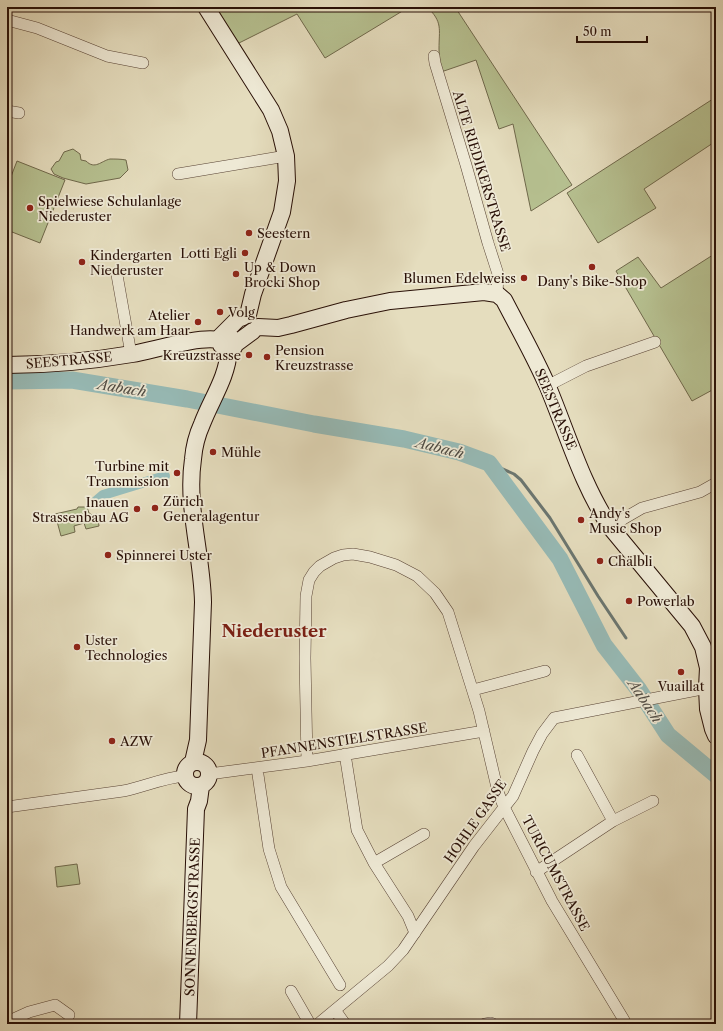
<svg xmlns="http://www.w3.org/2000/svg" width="723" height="1031" font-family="'Libre Caslon Text',serif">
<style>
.green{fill:#b6c090;stroke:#6f684b}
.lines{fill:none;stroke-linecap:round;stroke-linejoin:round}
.stream{stroke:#6b7670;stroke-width:3}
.canal{stroke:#97bbb7;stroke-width:10}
.river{stroke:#97bbb7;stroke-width:17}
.street-casing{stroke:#574234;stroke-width:12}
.secondary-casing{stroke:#280f06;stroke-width:18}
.street{stroke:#eee9d5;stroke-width:11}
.secondary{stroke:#eee9d5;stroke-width:16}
.poi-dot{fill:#8f2418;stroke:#eee9d5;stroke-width:1.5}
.labels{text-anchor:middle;stroke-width:3.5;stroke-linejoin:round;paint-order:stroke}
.street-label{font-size:13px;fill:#280f06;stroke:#eee9d5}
.poi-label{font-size:13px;fill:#280f06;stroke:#eee9d5;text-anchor:start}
.water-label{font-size:14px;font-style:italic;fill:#4f4b44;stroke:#eee9d5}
.district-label{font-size:17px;font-weight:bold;fill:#7a1f14;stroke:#eee9d5}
</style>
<rect width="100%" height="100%" fill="#e5ddbe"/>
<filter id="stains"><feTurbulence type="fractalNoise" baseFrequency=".005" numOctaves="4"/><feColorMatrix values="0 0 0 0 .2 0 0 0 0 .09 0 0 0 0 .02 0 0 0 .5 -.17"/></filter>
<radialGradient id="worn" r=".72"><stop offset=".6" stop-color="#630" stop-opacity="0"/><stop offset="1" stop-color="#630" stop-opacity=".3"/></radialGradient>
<path class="green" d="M214,7h195l-84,51 -28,-44 -60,30z
M427,7h28l117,178 -41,26 -18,-87 -14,5 -23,-69 -35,12c-1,-8 -2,-16 -2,-23 0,-20 4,-27 -12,-42z
M716,97v44l-72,48 12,19 -58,35 -31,-50z
M73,149l7,5 1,6 5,1c9,9 15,0 24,-2 5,0 11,0 16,1l2,10 -8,8 -34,6 -23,-6 -9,-4 -3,-5 5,-7 3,-1 5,-9z
M17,161l48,19 -25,63 -33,-13v-43z
M716,253v135l-24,13 -76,-130 22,-14 23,31z
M78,507h9l2,6 3,2 5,-1 2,12 -13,3 -2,-6 -10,3 1,6 -14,4 -6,-22 22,-5z
M77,864l3,20 -23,3 -2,-20z"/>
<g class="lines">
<path class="stream" d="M489,463l25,11 7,6 29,38 48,78 28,42
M652,701l1,11"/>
<path class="canal" d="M96,501l7,-6 62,-19"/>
<path class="river" d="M7,381l65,-1 115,19 127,25 90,15 55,13 30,11 71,96 44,86 35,45 29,45 48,40"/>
<g class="street-casing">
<path id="street" d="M7,20l30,8 70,28 36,7
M434,56l1,7 31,102 22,78 10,31 -1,20
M7,111l12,2
M178,174l108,-18
M117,275l14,79
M547,386l39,-20 69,-24
M611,528l12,-9 19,-11 58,-16 16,-9
M473,690l72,-19
M345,754l12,76 17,33 34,53 7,17
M577,755l36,66
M307,761l-2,-103 1,-62 3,-16 5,-8 6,-6 14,-8 9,-3 10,-1 17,3 26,8 21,11 18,17 13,19 31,99 19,81 6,15 48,94 72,119
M257,768l12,81 12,38 59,98
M209,774l98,-13 177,-30
M7,807l116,-16c20,-4 40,-13 61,-15
M374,863l50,-29
M536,872l77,-51 40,-20
M291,991l19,33
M335,1010l10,14
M7,1022l22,-10 26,-7 14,10
M318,1024l70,-58 15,-16 71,-104 39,-50 20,-45 9,-17 12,-16 153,-30
M485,1024l6,-1 2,1"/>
</g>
<g class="secondary-casing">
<path id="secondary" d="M206,7l65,103 9,21 6,25 1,25 -5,31 -29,82 -5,21
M258,327l20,1 13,-3 55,-15 44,-9 94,-9 13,2 7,6c15,29 31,57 44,87 20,48 34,98 63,141l81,98 11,21 5,21 -1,20 1,21 5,20 3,7
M223,334c8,0 11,6 11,13l-3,2 -4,1 -6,-5 -2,-7z
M223,334l15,-15 5,-2
M234,345l19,-14
M7,365c42,0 84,-4 125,-11 23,-4 65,-18 87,-14
M185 774a12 12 0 1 1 24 0a12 12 0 1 1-24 0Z
M193,762l5,-22 5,-138c-1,-48 -17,-95 -10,-143 1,-12 4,-24 9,-35 10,-26 25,-46 27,-74
M188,1024l8,-215 3,-8 2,-15"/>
</g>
<use href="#street" class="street"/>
<use href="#secondary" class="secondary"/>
</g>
<g class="poi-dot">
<circle cx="30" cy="208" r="4"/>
<circle cx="249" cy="233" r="4"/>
<circle cx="245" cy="253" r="4"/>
<circle cx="82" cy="262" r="4"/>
<circle cx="592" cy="267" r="4"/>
<circle cx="236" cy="274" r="4"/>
<circle cx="524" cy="278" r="4"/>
<circle cx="220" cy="312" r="4"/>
<circle cx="198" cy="322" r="4"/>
<circle cx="249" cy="355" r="4"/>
<circle cx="267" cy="357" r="4"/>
<circle cx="213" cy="452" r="4"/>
<circle cx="177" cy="473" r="4"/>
<circle cx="155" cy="508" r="4"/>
<circle cx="137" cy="509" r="4"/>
<circle cx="581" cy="520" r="4"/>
<circle cx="108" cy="555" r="4"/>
<circle cx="600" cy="561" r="4"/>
<circle cx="629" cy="601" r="4"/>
<circle cx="77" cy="647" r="4"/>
<circle cx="681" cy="672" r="4"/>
<circle cx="112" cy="741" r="4"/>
</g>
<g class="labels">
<g class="street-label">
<text transform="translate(482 171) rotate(73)" y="5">ALTE RIEDIKERSTRASSE</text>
<text transform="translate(69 360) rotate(-5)" y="5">SEESTRASSE</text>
<text transform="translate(556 409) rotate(67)" y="5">SEESTRASSE</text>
<text transform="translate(344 740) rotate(-9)" y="5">PFANNENSTIELSTRASSE</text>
<text transform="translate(475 821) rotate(-55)" y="5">HOHLE GASSE</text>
<text transform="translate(556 873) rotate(62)" y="5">TURICUMSTRASSE</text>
<text transform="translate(192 917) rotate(-88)" y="5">SONNENBERGSTRASSE</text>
</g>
<g class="poi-label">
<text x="38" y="206">Spielwiese Schulanlage<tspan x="38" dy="15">Niederuster</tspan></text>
<text x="257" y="238">Seestern</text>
<text x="237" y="258" text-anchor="end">Lotti Egli</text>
<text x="90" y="260">Kindergarten<tspan x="90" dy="15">Niederuster</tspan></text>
<text x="244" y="272">Up &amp; Down<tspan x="244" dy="15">Brocki Shop</tspan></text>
<text x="516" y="283" text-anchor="end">Blumen Edelweiss</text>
<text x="592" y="286" text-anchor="middle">Dany's Bike-Shop</text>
<text x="228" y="317">Volg</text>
<text x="190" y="320" text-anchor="end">Atelier<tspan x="190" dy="15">Handwerk am Haar</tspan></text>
<text x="275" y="355">Pension<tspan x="275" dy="15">Kreuzstrasse</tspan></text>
<text x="241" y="360" text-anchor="end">Kreuzstrasse</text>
<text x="221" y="457">Mühle</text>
<text x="169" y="471" text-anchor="end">Turbine mit<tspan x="169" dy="15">Transmission</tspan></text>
<text x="163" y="506">Zürich<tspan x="163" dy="15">Generalagentur</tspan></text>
<text x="129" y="507" text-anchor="end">Inauen<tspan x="129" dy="15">Strassenbau AG</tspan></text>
<text x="589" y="518">Andy's<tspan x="589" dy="15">Music Shop</tspan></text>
<text x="116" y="560">Spinnerei Uster</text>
<text x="608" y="566">Chälbli</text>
<text x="637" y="606">Powerlab</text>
<text x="85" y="645">Uster<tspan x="85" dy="15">Technologies</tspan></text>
<text x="681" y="691" text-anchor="middle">Vuaillat</text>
<text x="120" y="746">AZW</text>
</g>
<g class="water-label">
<text transform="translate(122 388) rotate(9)" y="5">Aabach</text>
<text transform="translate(440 448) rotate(14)" y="5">Aabach</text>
<text transform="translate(645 701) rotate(56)" y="5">Aabach</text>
</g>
<g class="district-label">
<text x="274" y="637">Niederuster</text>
</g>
</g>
<rect width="723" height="1031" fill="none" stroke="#e5ddbe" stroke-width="24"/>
<rect x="8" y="8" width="707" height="1015" fill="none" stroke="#280f06" stroke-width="2"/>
<rect x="12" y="12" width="699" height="1007" fill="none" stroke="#280f06"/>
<path d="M577 36v6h70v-6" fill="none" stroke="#280f06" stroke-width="2"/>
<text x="583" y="36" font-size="12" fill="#280f06" stroke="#eee9d5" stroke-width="3" paint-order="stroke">50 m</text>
<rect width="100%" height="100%" filter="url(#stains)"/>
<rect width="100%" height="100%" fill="url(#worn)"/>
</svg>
